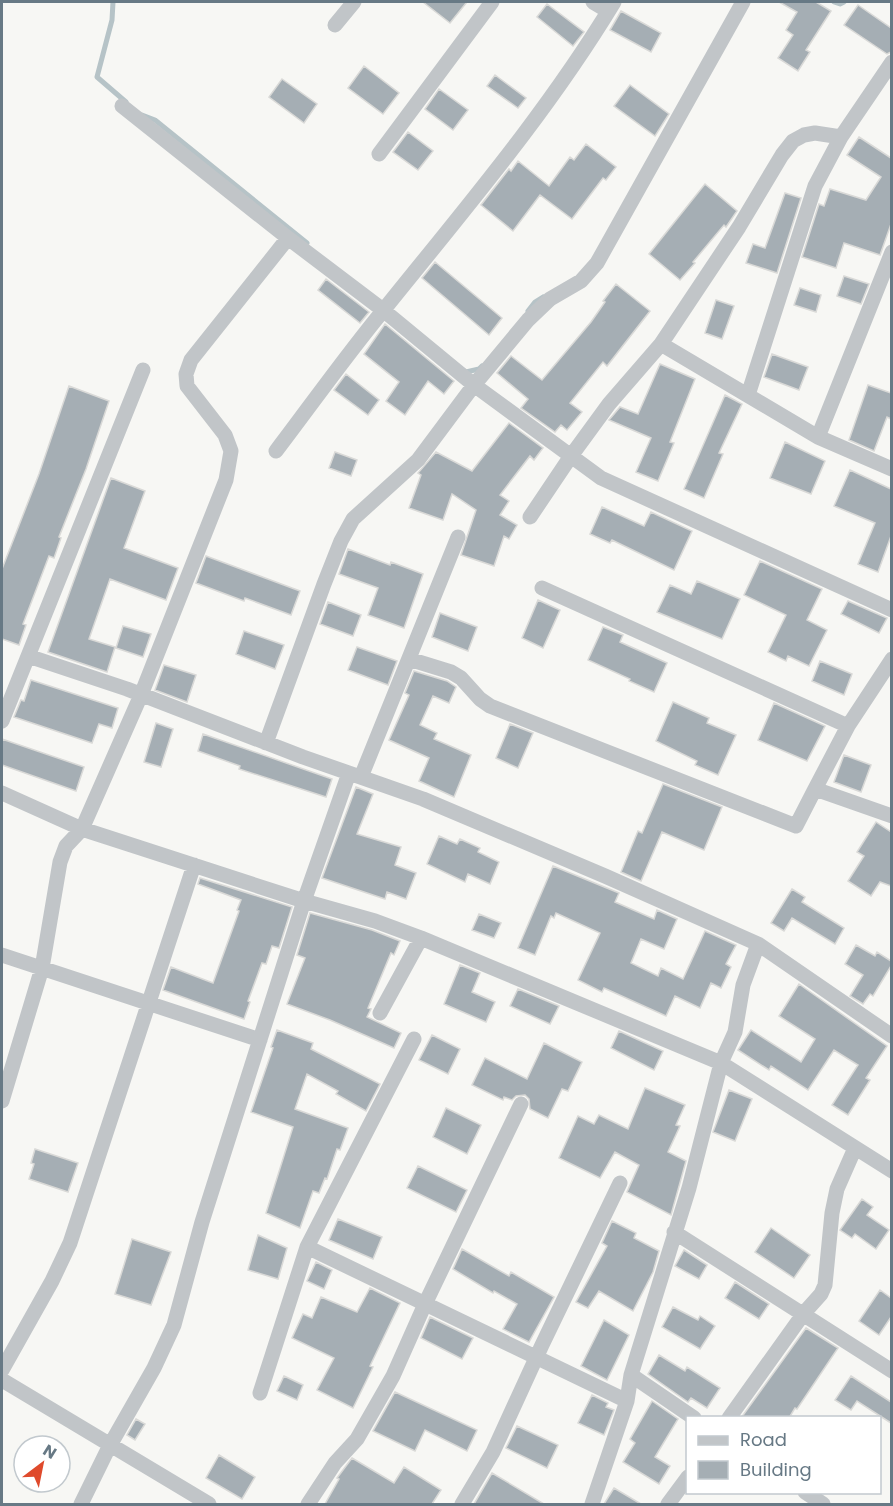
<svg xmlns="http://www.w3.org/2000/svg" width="893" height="1506" font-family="Poppins,sans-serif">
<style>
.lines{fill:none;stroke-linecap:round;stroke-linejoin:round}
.stream{stroke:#b6c3c7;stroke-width:5}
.building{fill:#a5aeb4;stroke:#d9d9d7;stroke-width:1.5}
.minor{stroke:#c1c5c8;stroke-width:15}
</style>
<rect width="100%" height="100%" fill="#f7f7f4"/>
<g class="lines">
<path class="stream" d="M113,2l-1,18 -15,57 29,25
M834,2l6,2 4,-2
M142,115l13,5 152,123
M528,311l7,-9 8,-5
M463,370l3,2 13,-3 3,-3"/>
</g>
<path class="building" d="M423,2h44l-17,21z
M779,2h37l15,9 -25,39 4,2 -12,19 -20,-13 15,-23 -7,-5 11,-18z
M547,4l37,28 -11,14 -36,-29z
M858,5l33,23v24l-4,2 -43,-29z
M621,11l40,22 -10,19 -41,-22z
M364,66l35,27 -16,21 -35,-26z
M495,75l31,23 -8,10 -31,-22z
M282,79l35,25 -13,19 -35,-26z
M630,85l39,29 -14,22 -41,-30z
M439,89l29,21 -15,20 -28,-21z
M408,132l25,19 -15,19 -25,-18z
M859,137l32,21v66l-11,31 -36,-12 -8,25 -34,-11 17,-53 5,2 6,-17 36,11 15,-23 -34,-22z
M586,144l30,23 -10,13 -3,-2 -31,41 -32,-24 -27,36 -32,-26 28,-36 2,2 7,-10 31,25 21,-29 4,3z
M705,184l32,27 -11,16 -2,-2 -31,37 2,1 -15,17 -31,-26z
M785,193l16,5 -24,75 -31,-10 7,-19 12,4z
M435,262l67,56 -13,17 -67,-57z
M844,276l25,8 -8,20 -24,-8z
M326,279l43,33 -9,11 -42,-33z
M616,284l34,27 -43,55 -4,-4 -33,41 12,9 -15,18 -6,-5 -6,7 -34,-24 7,-9 -31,-26 14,-17 31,24 49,-58 14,-20 -2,-1z
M800,288l21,7 -5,17 -22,-7z
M716,300l18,6 -12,33 -17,-6z
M385,324l69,57 -10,13 -16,-13 -23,34 -19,-14 13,-19 -35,-28z
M772,354l36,13 -9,23 -35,-13z
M660,364l35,15 -25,63 4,1 -16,38 -22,-9 15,-34 -42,-18 11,-13 18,7z
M346,374l33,26 -11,15 -34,-25z
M868,385l23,8v26l-4,-2 -13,34 -25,-11z
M69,386l40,15 -23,68 -27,68 2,1 -7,20 -5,-2 -26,68 3,1 -7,20 -17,-6v-70l37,-95z
M725,395l17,9 -23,49 4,1 -19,44 -20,-9z
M509,423l34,25 -9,12 -4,-4 -30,39 9,6 -9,14 17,10 -8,14 -5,-3 -10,30 -33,-11 15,-45 -24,-16 -9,26 -34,-12 12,-33 -3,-2 18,-21 36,19z
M785,442l40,19 -14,33 -41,-16z
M335,452l22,8 -6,16 -22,-8z
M850,470l41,19v47l-13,36 -20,-8 17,-41 -41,-17z
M111,478l34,13 -21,57 54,20 -12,32 -56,-21 -21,60 26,8 -8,25 -59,-20z
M602,507l42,19 7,-14 41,19 -18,39 -62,-30 -2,3 -20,-9z
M348,549l42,16 1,-3 32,12 -19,54 -36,-13 10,-27 -39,-14z
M206,556l94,35 -9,24 -46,-17 -1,3 -48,-18z
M760,561l62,28 -15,31 20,10 -18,36 -21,-10 -2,5 -18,-9 18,-37 -42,-20z
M697,581l43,18 -18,40 -65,-27 13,-27 21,9z
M538,600l22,10 -17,38 -21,-10z
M848,601l39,17 -8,15 -38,-19z
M328,602l33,13 -8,21 -33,-12z
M440,613l37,14 -9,24 -36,-14z
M123,626l28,8 -8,23 -27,-9z
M603,627l20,8 -3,7 47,21 -13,29 -25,-11 1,-2 -42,-19z
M244,631l40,14 -9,24 -39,-15z
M357,647l40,14 -9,24 -40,-15z
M820,661l32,13 -8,21 -32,-14z
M164,665l32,10 -9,27 -32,-12z
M414,671l33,10 9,6 -7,16 -16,-7 -13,29 17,8 -3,6 37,16 -17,42 -35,-16 10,-23 -40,-18 20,-45 -4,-2z
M31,680l87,28 -6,20 -13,-4 -7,19 -78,-26 7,-17 3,1z
M673,702l36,16 -2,5 29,12 -18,40 -23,-10 2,-4 -41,-20z
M774,703l51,23 -18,35 -49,-21z
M156,723l17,6 -12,38 -17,-5z
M510,724l23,9 -15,35 -22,-10z
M203,734l129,45 -6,18 -87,-28 1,-3 -42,-15z
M2,739l82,28 -8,24 -74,-26z
M844,755l27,10 -10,27 -27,-10z
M663,784l59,23 -18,43 -42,-18 -21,49 -20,-9 17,-41 4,2z
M356,787l17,7 -16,40 44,13 -6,18 21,8 -10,26 -19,-7 -2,7 -63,-21z
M876,822l15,10v54l-11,-4 -9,14 -23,-15 16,-25 -7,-4z
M439,836l18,8 3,-5 20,9 -2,4 21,10 -9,22 -22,-10 -3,8 -38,-18z
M553,866l66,27 -4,9 39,17 3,-9 20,9 -13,30 -23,-10 -10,24 27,13 3,-8 22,11 22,-48 31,14 -10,19 5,3 -10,21 -10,-5 -11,25 -25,-12 -9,20 -62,-28 -2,4 -24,-12 22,-47 -44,-20 -2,5 -3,-2 -16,39 -17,-7z
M200,878l92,29 -13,41 -7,-2 -6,18 -4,-1 -14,38 2,1 -6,17 -81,-29 8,-23 42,16 26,-72 -2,-1 4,-10 -43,-16z
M792,889l13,8 -3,5 42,26 -9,16 -43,-26 -8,13 -13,-8z
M310,913l62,17 28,11 -6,14 -3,-2 -23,55 3,1 -4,8 34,16 -7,15 -64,-28 -43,-16 18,-46 -8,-3z
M479,914l22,9 -7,15 -22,-8z
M856,945l19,11 2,-4 14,9v5l-18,30 -3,-2 -7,10 -13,-8 13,-21 -18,-11z
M460,965l20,8 -8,19 23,10 -9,20 -42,-18z
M799,984l88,62 -21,32 4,2 -22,35 -16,-10 26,-40 -24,-15 -26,40 -37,-24 -2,4 -31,-20 13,-20 50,32 14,-23 -36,-23z
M518,989l41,17 -9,18 -40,-18z
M277,1030l36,13 -2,6 69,35 -14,27 -30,-17 2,-3 -31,-17 -12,35 53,19 -8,22 -3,-1 -10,30 -2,-1 -6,15 -6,-2 -13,37 -34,-15 27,-86 -42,-15 22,-64 -2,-1z
M619,1031l44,20 -9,19 -43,-22z
M432,1035l28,14 -12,25 -29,-14z
M544,1043l38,19 -14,29 -6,-2 -14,29 -18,-9 -1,-10 -4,-4 -9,1 -4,4 -8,-3 -1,3 -31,-15 13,-27 42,21z
M645,1088l40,17 -9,20 4,1 -12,26 18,9 -15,54 -44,-23 12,-27 -24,-13 -15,26 -41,-20 19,-42 16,8 5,-9 29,14z
M729,1090l23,9 -17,42 -22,-9z
M446,1108l35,17 -14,29 -34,-17z
M35,1149l43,14 -10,29 -39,-13 5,-15 -3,-1z
M418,1166l49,24 -11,22 -49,-24z
M862,1199l11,8 -6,8 22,15 -13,19 -21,-15 -3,4 -12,-8z
M338,1219l44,18 -9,22 -44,-19z
M612,1221l24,12 -2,5 25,13 -6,21 -20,39 -34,-20 -11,17 -12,-6 31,-56 -5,-3z
M771,1228l39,27 -16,23 -39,-26z
M258,1235l29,13 -9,31 -30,-9z
M132,1239l39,13 -20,53 -36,-11z
M462,1249l47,27 2,-4 43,25 -25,45 -26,-13 14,-25 -23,-13 -1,2 -40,-24z
M684,1250l23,15 -8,14 -24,-13z
M316,1262l16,8 -8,19 -17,-8z
M735,1282l34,22 -10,15 -34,-21z
M370,1288l30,15 -30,63 3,1 -20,41 -36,-18 17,-32 -42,-20 11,-24 9,4 9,-21 36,15z
M880,1290l11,8v19l-12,18 -20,-14z
M673,1307l25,13 2,-4 15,10 -15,23 -38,-22z
M430,1317l43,21 -11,21 -41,-21z
M604,1320l25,15 -22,45 -26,-14z
M806,1328l32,20 -41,61 -2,-1 -6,10h-48z
M659,1355l26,16 2,-4 33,21 -13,20 -16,-10 -3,4 -40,-28z
M284,1376l19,9 -6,15 -20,-9z
M851,1376l40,26v21l-34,-22 -6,9 -16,-10z
M395,1392l82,38 -10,21 -42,-21 -10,21 -42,-20z
M592,1395l16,8 -2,4 8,3 -10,25 -26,-12z
M652,1401l26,18 -23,38 15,9 -11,18 -36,-22 12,-19 -5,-4z
M136,1419l9,5 -10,16 -8,-5z
M517,1426l41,19 -11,23 -41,-20z
M219,1455l36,22 -13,22 -36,-21z
M352,1458l42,25 10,-16 37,23 -9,14h-107l14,-25 -2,-1z
M492,1473l52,31h-70z
M614,1488l27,16h-37z"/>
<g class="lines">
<path class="minor" d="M593,2l15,9
M335,25l19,-23
M122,106l166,132 95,72 91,75 127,93 291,132
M379,154l113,-152
M661,344l157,93 74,32
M748,395l67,-209 26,-49 51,-75
M818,437l74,-185
M276,451c35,-46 69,-94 106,-139 81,-101 165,-199 232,-310
M530,517l41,-61 38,-52 52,-60 78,-117 43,-72 11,-14 11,-6 11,-2 26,4
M542,588l306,138
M28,656l99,33 176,68 120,42 182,77 153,68 134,92
M409,659l42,13 10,6 19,21 10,7 306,120 19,-37 77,27
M2,721l141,-351
M266,743l58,-159 17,-43 12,-22 65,-59 56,-75 54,-65 22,-21 31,-18 16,-18 146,-261
M361,777l97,-240
M815,789l33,-63 44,-67
M2,793l80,36 222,72 71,20 46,17 300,125 171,108
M2,955l258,85
M380,1013l41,-75
M2,1101l40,-133 18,-106 6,-16 16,-17 59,-134 85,-215 5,-29 -6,-16 -38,-49 -1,-12 5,-14 97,-122
M674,1232l218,139
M307,1247l320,154
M2,1370l50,-89 18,-38 124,-378
M631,1375l63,43
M2,1380l207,124
M260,1393l47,-146 107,-208
M729,1418l75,-105 17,-19 4,-9 7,-72 5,-24 18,-41
M805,1492l18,12
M81,1504l28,-57 45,-79 20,-43 28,-103 102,-321 45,-128
M308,1504l27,-41 22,-24 36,-63 32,-72 96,-200
M462,1504l31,-52 49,-107 78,-162
M592,1504l35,-103 4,-26 58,-187 32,-125 14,-31 8,-47 15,-41
M668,1504l20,-27"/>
</g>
<rect width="893" height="1506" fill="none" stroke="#677985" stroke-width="6"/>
<rect x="686" y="1416" width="195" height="78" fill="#ffffff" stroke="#c2c9ce" stroke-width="1.5"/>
<rect x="698" y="1436" width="30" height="9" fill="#c1c5c8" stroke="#c2c9ce" stroke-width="1.5"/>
<text x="740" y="1446" font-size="18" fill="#677985">Road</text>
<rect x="698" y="1461" width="30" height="18" fill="#a5aeb4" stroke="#c2c9ce" stroke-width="1.5"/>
<text x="740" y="1476" font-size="18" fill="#677985">Building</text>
<g transform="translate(42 1464) rotate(32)"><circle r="28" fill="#ffffff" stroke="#c2c9ce" stroke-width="1.5"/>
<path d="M0-4.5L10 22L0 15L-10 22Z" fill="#df4a2c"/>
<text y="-9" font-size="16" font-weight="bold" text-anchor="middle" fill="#677985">N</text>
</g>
</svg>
